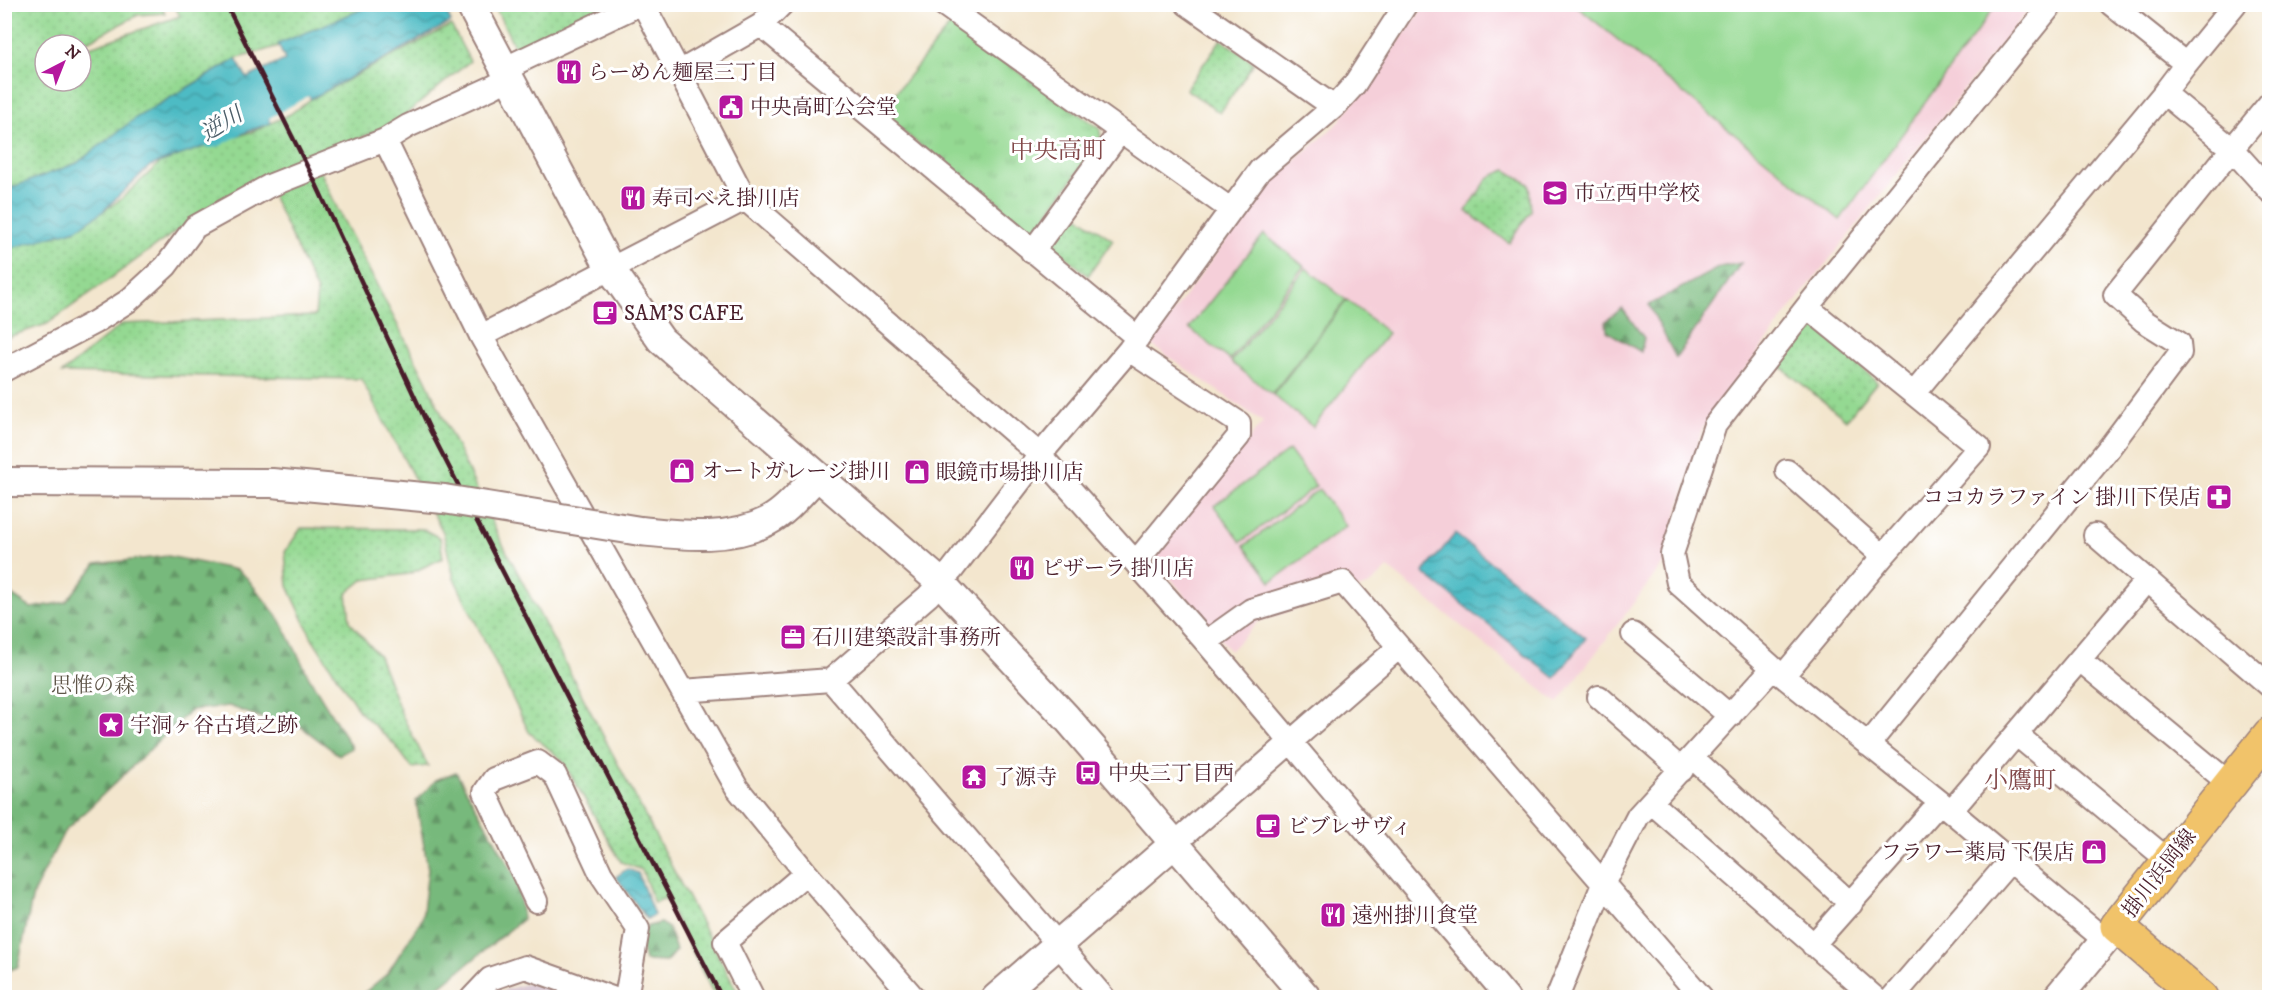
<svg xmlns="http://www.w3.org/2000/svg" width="2274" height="1002" font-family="'IM FELL DW Pica','Noto Serif JP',serif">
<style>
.built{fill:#f5cfd9}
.industrial{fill:#d1bdcb}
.grass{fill:url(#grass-dots);stroke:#6f7c5e;stroke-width:1.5}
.forest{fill:url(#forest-firs);stroke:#606c54;stroke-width:1.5}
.park{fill:url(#park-tufts);stroke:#6f7c5e;stroke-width:1.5}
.pitch{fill:#94d992;stroke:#6f7c5e;stroke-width:1.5}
.water{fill:url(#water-waves);stroke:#4c6d78;stroke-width:1.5}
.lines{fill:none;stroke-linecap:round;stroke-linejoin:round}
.river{stroke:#4dbbc4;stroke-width:40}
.minor-casing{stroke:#9e827c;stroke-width:26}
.tertiary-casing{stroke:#9e827c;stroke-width:32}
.primary-casing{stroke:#9e827c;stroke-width:36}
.minor{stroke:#fff;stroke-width:22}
.tertiary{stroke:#fff;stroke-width:28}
.primary{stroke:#f1c36a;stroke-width:33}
.rail{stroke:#4a1f2b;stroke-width:4.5}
.tertiary-bridge-casing{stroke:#9e827c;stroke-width:32;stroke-linecap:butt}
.tertiary-bridge{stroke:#fff;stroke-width:28}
.labels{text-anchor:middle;stroke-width:6;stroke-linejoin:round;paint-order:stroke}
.poi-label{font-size:21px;fill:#4a1f2b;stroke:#fff;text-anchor:start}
.park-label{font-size:21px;fill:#60574a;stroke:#fff}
.street-label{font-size:21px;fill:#4a1f2b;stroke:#fff}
.water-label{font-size:22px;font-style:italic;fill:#4b5d68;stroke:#fff}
.quarter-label{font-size:24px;fill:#83494a;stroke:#fff}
</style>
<defs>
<pattern id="grass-dots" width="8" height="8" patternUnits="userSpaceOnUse" patternTransform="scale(1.5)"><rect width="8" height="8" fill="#94d992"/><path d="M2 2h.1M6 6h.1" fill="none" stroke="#81ba7e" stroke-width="1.8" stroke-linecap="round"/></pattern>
<pattern id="forest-firs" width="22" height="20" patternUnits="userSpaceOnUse" patternTransform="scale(1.5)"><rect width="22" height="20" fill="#77b97c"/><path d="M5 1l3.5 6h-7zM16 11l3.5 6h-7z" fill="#649666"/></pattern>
<pattern id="park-tufts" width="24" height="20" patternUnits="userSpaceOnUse" patternTransform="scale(1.5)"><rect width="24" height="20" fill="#94d992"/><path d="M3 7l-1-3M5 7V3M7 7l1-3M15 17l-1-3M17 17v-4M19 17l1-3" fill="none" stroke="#81ba7e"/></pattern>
<pattern id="water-waves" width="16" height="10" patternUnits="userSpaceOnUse" patternTransform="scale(1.5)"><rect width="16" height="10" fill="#4dbbc4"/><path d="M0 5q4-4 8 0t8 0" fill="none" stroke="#42979f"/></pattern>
</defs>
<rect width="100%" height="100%" fill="#fff"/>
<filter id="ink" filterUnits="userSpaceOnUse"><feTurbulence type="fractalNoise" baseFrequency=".0167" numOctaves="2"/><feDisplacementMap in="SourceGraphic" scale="12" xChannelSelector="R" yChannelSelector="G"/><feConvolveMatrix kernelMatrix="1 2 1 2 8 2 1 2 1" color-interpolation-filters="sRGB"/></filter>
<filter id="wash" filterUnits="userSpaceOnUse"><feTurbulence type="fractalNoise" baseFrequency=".008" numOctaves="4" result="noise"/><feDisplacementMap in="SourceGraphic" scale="24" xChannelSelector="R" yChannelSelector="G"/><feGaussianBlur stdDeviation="1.35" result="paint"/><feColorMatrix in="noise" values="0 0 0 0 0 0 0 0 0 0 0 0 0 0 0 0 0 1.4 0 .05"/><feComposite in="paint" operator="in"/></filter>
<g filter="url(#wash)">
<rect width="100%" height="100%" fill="#f3e6ce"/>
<path class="built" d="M1425,5h607l-238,299 -92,125 -39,135 -105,139 -170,-135 -18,17 -111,36 -29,30 -79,-96 112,-133 -113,-78 112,-154 76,-67z"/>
<path class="industrial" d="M528,983l22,5 29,10h-86l12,-8z"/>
<path class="grass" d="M5,5h156l4,8 -27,2 -58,30h-35v36h36v-31l99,-34 -6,-11h198l-93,41 -43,13 -85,50 -74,54 -72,31z
M494,5h128l-105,47z
M451,25l19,36 -71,59 -84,39 23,51 87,168 74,159 241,460h-25l-50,-99 -11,5 -12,-33 -21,-8 -59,-102 -33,-28 -75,-154 -11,-46 -82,-153 -299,-6 60,-49 193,-8 2,-24 -46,-99 -89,34 -135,97 -42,14 -1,-87 18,-8 55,-14 44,-30 52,-48 79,-19 38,-18 21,-15z
M1221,39l33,24 -34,50 -34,-24z
M1506,170l23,14 2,27 -22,32 -43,-32 23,-34z
M1075,214l38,26 -25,36 -36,-32z
M1808,319l69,63 -31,38 -71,-58z
M301,528l122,1 17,9 3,20 -34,16 -46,6 -16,13 3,29 29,34 23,59 26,51 -16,2 -17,-23 -36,-34 -47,-73 -24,-52 -3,-34z"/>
<path class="forest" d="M1741,263l-65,95 -27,-53 71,-38z
M1622,308l22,30 -3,14 -34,-21 -1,-10z
M168,556l69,14 10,8 34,43 29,58 42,69 -13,7 -39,-29 -36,-7 -35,-13 -38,4 -127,122 -31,62 -15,73 -13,5v-381l26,17 35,-6 30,-38z
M456,772l61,107 6,40 -96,78 -69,1 29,-24 35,-55 6,-50 -12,-68 20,-21z
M661,923l7,5 8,22 -10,12 -21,-1 -6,-23 9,-12z"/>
<path class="park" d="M951,24l149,105 1,11 -66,91 -12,1 -143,-120z"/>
<path class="pitch" d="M1575,5h421l-156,215z
M1264,234l40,32 -74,94 -41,-32z
M1306,268l40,32 -74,94 -41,-32z
M1347,300l41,33 -75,94 -40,-32z
M1289,450l27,36 -75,56 -27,-36z
M1319,489l27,37 -75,56 -27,-36z"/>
<path class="water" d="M372,5h71l8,17 -140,77 -17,-24 -39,18 16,30 -121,43 -48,46 -25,17 -72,21v-60l72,-27 60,-46 99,-58 11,19 38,-18 -7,-16z
M1455,534l131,104 -31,40 -132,-105z
M627,869l11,4 16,42 -7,4 -31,-42z"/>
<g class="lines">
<path class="river" d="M211,128l133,-75"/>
</g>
</g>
<g filter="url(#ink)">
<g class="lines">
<g class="minor-casing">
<path id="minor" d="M643,4l36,68
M782,4l-21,21 -82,47 66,127 295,256 166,187 45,-32 92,-28 359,416
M943,4l287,205
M1187,4l147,103
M2052,4l-245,303 -92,118 -43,129 6,29 95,85 167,134 166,139
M761,25l377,313
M2186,64l49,-60
M2270,103l-38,46 38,42
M385,140l96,196 201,355
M1032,252l87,-119
M481,336l264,-137
M1129,350l110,73v13l-103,126
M4,370l91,-48 33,-21 38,-35 29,-39 74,-41 116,-46 23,-14 85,-39 16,-9 7,-15 124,-59
M1914,393l250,-300
M1787,471l96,85
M2095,535l52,45
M1633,634l97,82
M1206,642l302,356
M2080,660l150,124
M1783,676l100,-120 96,-109 -172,-140
M831,680l273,318
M1599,697l83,73
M2017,735l152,126
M1868,745l241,-297 71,-95 -1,-10 -35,-22 -29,-26 117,-146 -68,-56 22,-29 -75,-60
M1693,758l158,146
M1652,803l223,195
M1951,811l196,-231 123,106
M1174,844l224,-196
M536,901l-51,-109 9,-13 44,-17 17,13 46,99 37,55 -12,69
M1813,945l127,-143
M472,998l18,-19 35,-12 87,31
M753,998l-28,-56 81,-69
M914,998l-108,-125 -69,-85 -55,-97 149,-11 97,-84 24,-26 88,-115 89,-105 131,-180 74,-63 20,-22 52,-81
M1557,998l46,-114 35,-68 135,-148
M1892,998l118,-137"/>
</g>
<g class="tertiary-casing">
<path id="tertiary" d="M470,4l140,264 51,72 279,242 126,135 241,281
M4,482l268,1 172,16
M640,531c42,4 89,10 128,-10 19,-10 33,-29 48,-44
M996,998l178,-154
M2057,998l60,-72"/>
</g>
<g class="primary-casing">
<path id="primary" d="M2201,998l-84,-72 153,-192"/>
</g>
<use href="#minor" class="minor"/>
<use href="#tertiary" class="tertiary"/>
<use href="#primary" class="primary"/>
<path class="rail" d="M226,4l90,180 115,248 291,566"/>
<g class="tertiary-bridge-casing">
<path id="tertiary-bridge" d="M444,499l196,32"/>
</g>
<use href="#tertiary-bridge" class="tertiary-bridge"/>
</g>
</g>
<defs>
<g id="restaurant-square" transform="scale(1.35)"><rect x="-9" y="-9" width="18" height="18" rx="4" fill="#b5179e" stroke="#fff"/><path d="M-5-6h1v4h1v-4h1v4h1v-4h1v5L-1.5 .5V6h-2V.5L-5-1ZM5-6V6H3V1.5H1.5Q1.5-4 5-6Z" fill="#fff"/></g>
<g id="civic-square" transform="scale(1.35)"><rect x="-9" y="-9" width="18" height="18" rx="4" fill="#b5179e" stroke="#fff"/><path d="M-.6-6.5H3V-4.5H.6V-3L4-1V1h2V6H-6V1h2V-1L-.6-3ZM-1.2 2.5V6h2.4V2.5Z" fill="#fff"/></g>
<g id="school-square" transform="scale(1.35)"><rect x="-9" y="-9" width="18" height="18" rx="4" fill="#b5179e" stroke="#fff"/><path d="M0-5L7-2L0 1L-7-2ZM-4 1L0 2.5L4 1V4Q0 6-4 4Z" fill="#fff"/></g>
<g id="cafe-square" transform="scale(1.35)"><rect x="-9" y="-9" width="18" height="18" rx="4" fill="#b5179e" stroke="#fff"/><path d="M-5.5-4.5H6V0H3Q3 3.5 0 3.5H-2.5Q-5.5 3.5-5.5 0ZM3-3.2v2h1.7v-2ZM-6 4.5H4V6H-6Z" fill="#fff"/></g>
<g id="shop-square" transform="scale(1.35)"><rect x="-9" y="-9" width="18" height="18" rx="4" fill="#b5179e" stroke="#fff"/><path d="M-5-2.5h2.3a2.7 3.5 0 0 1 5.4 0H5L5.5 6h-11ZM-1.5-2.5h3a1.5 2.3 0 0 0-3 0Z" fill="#fff"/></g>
<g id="pharmacy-square" transform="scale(1.35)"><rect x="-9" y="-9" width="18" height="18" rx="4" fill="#b5179e" stroke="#fff"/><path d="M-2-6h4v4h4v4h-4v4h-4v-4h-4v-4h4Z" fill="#fff"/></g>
<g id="office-square" transform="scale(1.35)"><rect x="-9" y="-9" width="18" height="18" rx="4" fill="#b5179e" stroke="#fff"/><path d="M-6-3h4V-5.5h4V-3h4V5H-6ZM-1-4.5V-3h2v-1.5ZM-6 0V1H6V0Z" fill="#fff"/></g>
<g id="sight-square" transform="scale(1.35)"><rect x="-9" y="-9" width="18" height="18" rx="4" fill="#b5179e" stroke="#fff"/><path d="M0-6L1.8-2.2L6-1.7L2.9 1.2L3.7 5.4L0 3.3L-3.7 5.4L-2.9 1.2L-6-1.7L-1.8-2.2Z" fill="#fff"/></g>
<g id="bus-square" transform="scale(1.35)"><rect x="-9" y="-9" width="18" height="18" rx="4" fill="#b5179e" stroke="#fff"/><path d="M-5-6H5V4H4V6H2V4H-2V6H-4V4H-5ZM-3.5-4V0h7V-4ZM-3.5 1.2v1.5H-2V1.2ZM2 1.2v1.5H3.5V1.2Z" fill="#fff"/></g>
<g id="temple-square" transform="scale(1.35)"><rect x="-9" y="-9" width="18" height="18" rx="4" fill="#b5179e" stroke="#fff"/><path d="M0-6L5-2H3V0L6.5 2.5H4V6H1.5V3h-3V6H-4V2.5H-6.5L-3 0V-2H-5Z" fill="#fff"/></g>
</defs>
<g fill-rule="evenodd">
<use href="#restaurant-square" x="569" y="72"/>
<use href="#civic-square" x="731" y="107"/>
<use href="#school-square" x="1555" y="193"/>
<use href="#restaurant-square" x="633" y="198"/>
<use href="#cafe-square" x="605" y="313"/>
<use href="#shop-square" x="682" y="471"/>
<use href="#shop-square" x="917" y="472"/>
<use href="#pharmacy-square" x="2219" y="497"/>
<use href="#restaurant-square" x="1022" y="568"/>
<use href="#office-square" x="793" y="637"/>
<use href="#sight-square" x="111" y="725"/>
<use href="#bus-square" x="1088" y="773"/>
<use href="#temple-square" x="974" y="777"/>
<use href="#cafe-square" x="1268" y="826"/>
<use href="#shop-square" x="2094" y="852"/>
<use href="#restaurant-square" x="1333" y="915"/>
</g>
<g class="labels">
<g class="poi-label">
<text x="588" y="79">らーめん麺屋三丁目</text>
<text x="750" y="114">中央高町公会堂</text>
<text x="1574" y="200">市立西中学校</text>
<text x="652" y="205">寿司べえ掛川店</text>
<text x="624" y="320">SAM'S CAFE</text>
<text x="702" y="478">オートガレージ掛川</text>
<text x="936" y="479">眼鏡市場掛川店</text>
<text x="2200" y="504" text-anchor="end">ココカラファイン 掛川下俣店</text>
<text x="1042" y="575">ピザーラ 掛川店</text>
<text x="812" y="644">石川建築設計事務所</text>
<text x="130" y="732">宇洞ヶ谷古墳之跡</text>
<text x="1108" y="780">中央三丁目西</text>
<text x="994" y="784">了源寺</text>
<text x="1288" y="833">ビブレサヴィ</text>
<text x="2074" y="859" text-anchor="end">フラワー薬局 下俣店</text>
<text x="1352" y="922">遠州掛川食堂</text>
</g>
<g class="park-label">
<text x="93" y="692">思惟の森</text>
</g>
<g class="street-label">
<text transform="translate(2159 873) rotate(-52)" y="7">掛川浜岡線</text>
</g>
<g class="water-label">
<text transform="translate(221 123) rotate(-31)" y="8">逆川</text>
</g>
<g class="quarter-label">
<text x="1058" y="158">中央高町</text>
<text x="2020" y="788">小鷹町</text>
</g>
</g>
<rect width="2274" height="1002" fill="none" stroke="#fff" stroke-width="24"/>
<g transform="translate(63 63) rotate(42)"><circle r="28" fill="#ffffff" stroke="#b7a5aa" stroke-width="1.5"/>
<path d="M0-4.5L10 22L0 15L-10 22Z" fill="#b5179e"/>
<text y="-9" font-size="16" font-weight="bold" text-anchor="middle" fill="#4a1f2b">N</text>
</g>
</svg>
